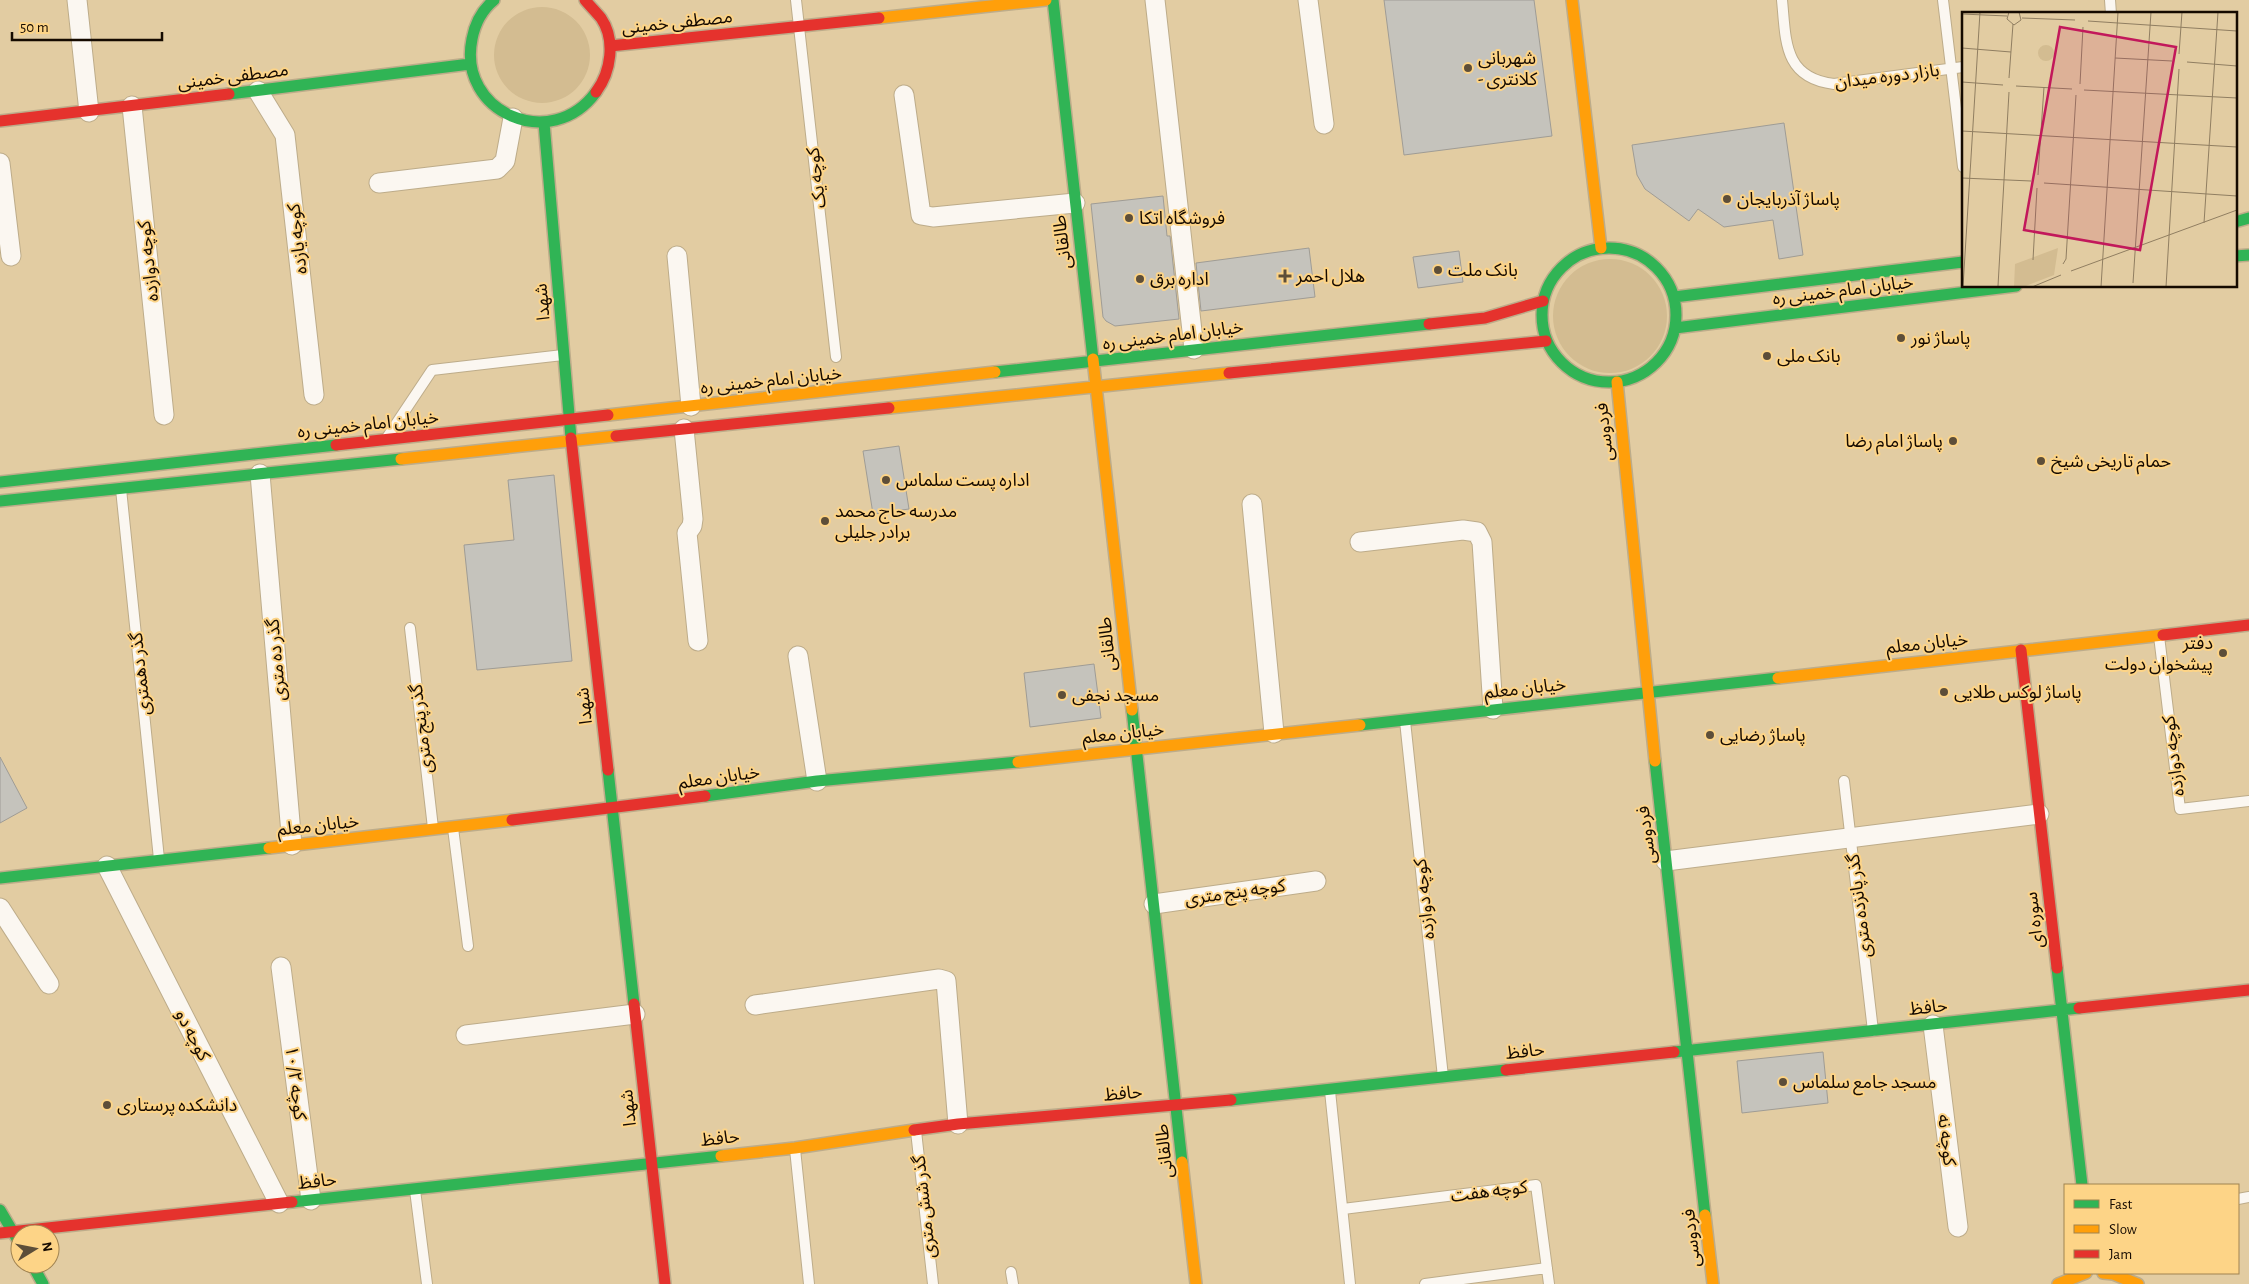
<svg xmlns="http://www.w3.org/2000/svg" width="2249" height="1284" font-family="'Alegreya Sans','Noto Sans Arabic',sans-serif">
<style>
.green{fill:#d3bc91}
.building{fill:#c5c3bc;stroke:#9f9c95}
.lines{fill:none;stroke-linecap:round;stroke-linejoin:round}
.lane-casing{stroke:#bdac8a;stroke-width:12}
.street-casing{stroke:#bdac8a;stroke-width:21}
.fast-casing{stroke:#bdac8a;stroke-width:14}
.slow-casing{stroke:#bdac8a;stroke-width:14}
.jam-casing{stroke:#bdac8a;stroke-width:14}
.lane{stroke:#fbf7f1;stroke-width:10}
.street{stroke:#fbf7f1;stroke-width:19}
.fast{stroke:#30b455;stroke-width:11}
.slow{stroke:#ff9f0a;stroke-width:11}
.jam{stroke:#e5322d;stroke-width:11}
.poi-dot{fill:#5d4e39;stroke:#fdd487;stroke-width:2}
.labels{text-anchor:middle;stroke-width:4;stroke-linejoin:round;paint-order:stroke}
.street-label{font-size:18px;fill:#150a00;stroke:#fdd487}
.poi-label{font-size:18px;fill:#150a00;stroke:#fdd487;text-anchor:start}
.inset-road{fill:none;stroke:#907e61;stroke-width:1}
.view{fill:#c2185b;fill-opacity:0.15;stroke:#c2185b;stroke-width:2.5}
.inset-edge{fill:none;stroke:#150a00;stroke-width:2.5}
</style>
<rect width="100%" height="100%" fill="#e2cca2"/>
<path class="green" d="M494 55a48 48 0 1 1 96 0a48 48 0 1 1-96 0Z
M1553 316a57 57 0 1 1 114 0a57 57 0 1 1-114 0Z"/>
<path class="building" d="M1384,0h150l18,136 -148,19z
M1784,123l19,132 -24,4 -6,-39 -49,7 -26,-18 -9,12 -44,-32 -8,-14 -5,-30z
M1163,196l4,40h3l9,83 -64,7 -9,-5 -3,-4 -12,-113z
M1309,248l6,49 -114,14 -5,-48z
M1459,251l4,31 -45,6 -5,-31z
M899,446l10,63 -36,5 -10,-63z
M554,475l18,186 -95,9 -13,-125 50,-5 -6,-60z
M1094,664l7,54 -71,9 -6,-54z
M0,757l27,51 -27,15z
M1823,1052l5,51 -86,10 -5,-52z"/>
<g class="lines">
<g class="lane-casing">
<path id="lane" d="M796,0l40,357
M1782,0c4,40 1,78 52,84l129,-17
M1943,0l20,167
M2110,0l1,14
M388,436l44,-66 131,-15
M121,489l38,370
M410,628l23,200
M2159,636l21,173 69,-8
M1405,721l38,356
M1844,781l29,250
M453,828l15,118
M1330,1091l20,193
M916,1131l17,153
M795,1149l14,135
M415,1190l12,94
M2238,1199l11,-2
M1343,1209l193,-24 13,99
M1011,1272l2,12
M1425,1284l122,-16"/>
</g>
<g class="street-casing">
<path id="street" d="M77,0l12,112
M1155,0l39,349
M1308,0l16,124
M258,91l27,44 29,260
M904,95l17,120 12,2 142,-14
M132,106l32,309
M0,163l11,93
M379,183l118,-14 8,-8 8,-43
M677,256l14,150
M684,429l9,90 -1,7 -5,7 11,108
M260,474l32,371
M1252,504l22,229
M1360,542l103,-12 14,2 5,10 11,167
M798,656l19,125
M1666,861l373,-47
M107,866l172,337
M1154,904l162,-23
M0,908l49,76
M281,967l30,233
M755,1005l184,-26 7,2 12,143
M1933,1025l25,202
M466,1035l169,-21"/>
</g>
<g class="fast-casing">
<path id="fast" d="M494,0c-12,10 -19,23 -22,39 -15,74 80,114 124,53
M1053,0l40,359
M229,94l241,-30
M544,123l27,315
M2235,222l14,-4
M1542 315a67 67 0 1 1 134 0a67 67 0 1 1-134 0Z
M2235,256l14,-1
M1674,297l289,-35
M1675,328l341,-42
M995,372l434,-48
M0,482l336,-37
M0,501l401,-42
M1132,710l50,452
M1360,725l418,-47
M1655,761l50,454
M608,770l26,234
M705,796l112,-15 201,-19
M0,878l269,-30
M2057,968l25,217
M1674,1052l405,-44
M1231,1100l275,-30
M292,1202l429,-46
M0,1210l20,34
M32,1264l11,20"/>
</g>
<g class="slow-casing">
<path id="slow" d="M1572,0l29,248
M879,18l167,-18
M1093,359l39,351
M1617,382l38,379
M889,408l340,-35
M608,415l387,-43
M401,459l215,-23
M1778,678l385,-43
M1018,762l342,-37
M269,848l243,-28
M721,1156l74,-8 119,-18
M1182,1162l14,122
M1705,1215l8,69
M2103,1273l10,1 25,10
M2058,1284l28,-11"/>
</g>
<g class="jam-casing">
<path id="jam" d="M585,0c5,6 11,12 16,18 15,22 10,54 -5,74
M610,46l269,-28
M0,121l229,-27
M1429,324l56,-6 58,-17
M1229,373l317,-32
M616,436l273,-28
M571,438l37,332
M336,445l272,-30
M2163,635l86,-10
M2021,650l36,318
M512,820l193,-24
M634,1004l31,280
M2079,1008l170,-18
M1506,1070l168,-18
M914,1130l44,-6 273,-24
M0,1233l292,-31"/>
</g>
<use href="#lane" class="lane"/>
<use href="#street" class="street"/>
<use href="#fast" class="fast"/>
<use href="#slow" class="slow"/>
<use href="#jam" class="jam"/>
</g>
<g class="poi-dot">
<circle cx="1468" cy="68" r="5"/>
<circle cx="1727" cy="199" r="5"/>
<circle cx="1129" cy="218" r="5"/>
<circle cx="1438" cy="270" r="5"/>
<path d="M1282.5 268.5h5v5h5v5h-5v5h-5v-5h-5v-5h5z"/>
<circle cx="1140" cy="279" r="5"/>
<circle cx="1901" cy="338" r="5"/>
<circle cx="1767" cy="356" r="5"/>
<circle cx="1953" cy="441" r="5"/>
<circle cx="2041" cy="461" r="5"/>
<circle cx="886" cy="480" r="5"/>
<circle cx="825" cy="521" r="5"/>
<circle cx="2223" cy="653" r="5"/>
<circle cx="1944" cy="692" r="5"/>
<circle cx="1062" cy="695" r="5"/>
<circle cx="1710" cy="735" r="5"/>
<circle cx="1783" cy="1082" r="5"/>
<circle cx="107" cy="1105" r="5"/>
</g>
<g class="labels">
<g class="street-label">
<text transform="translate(677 22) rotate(-6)" y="6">مصطفی خمینی</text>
<text transform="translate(233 76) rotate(-7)" y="6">مصطفی خمینی</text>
<text transform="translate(1887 76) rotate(-7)" y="6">بازار دوره میدان</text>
<text transform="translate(816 178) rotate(-97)" y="6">کوچه یک</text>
<text transform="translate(297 239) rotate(-96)" y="6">کوچه یازده</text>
<text transform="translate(1062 242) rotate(-97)" y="6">طالقانی</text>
<text transform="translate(148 261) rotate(-96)" y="6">کوچه دوازده</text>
<text transform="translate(1843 290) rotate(-7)" y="6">خیابان امام خمینی ره</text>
<text transform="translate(542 302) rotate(-95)" y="6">شهدا</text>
<text transform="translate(1173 335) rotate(-7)" y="6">خیابان امام خمینی ره</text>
<text transform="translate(771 380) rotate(-6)" y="6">خیابان امام خمینی ره</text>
<text transform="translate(368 424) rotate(-6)" y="6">خیابان امام خمینی ره</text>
<text transform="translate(1604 432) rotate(-96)" y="6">فردوسی</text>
<text transform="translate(1927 643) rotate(-6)" y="6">خیابان معلم</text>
<text transform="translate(1107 644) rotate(-96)" y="6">طالقانی</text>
<text transform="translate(276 660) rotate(-95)" y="6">گذر ده متری</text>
<text transform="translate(140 674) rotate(-96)" y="6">گذر دهمتری</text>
<text transform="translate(1525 688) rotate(-6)" y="6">خیابان معلم</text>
<text transform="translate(584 706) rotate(-96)" y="6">شهدا</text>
<text transform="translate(421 729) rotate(-97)" y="6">گذر پنج متری</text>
<text transform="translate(1123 733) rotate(-6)" y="6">خیابان معلم</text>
<text transform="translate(2173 756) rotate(-97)" y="6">کوچه دوازده</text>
<text transform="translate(719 777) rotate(-8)" y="6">خیابان معلم</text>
<text transform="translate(318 825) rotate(-6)" y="6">خیابان معلم</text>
<text transform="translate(1646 835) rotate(-97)" y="6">فردوسی</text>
<text transform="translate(1235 892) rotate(-8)" y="6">کوچه پنج متری</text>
<text transform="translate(1424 899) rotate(-96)" y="6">کوچه دوازده</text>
<text transform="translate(1859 906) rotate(-97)" y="6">گذر پانزده متری</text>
<text transform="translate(2034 920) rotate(-97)" y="6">سوره ای</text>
<text transform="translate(1928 1007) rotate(-6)" y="6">حافظ</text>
<text transform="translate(193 1035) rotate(63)" y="6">کوچه دو</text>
<text transform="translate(1525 1051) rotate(-6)" y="6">حافظ</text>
<text transform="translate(296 1083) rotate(83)" y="6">کوچه ۱۰/۲</text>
<text transform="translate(1123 1093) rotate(-5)" y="6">حافظ</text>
<text transform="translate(628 1108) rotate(-96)" y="6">شهدا</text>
<text transform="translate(720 1138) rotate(-6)" y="6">حافظ</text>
<text transform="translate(1947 1140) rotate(83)" y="6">کوچه نه</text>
<text transform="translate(1164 1151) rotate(-96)" y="6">طالقانی</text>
<text transform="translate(317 1181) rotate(-6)" y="6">حافظ</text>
<text transform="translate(1489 1191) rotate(-7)" y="6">کوچه هفت</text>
<text transform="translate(924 1207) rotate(-96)" y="6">گذر شش متری</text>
<text transform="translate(1691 1238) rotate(-96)" y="6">فردوسی</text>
</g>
<g class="poi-label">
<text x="1478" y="64">شهربانی<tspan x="1478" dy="21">- کلانتری</tspan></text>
<text x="1737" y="205">پاساژ آذربایجان</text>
<text x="1139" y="224">فروشگاه اتکا</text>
<text x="1448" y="276">بانک ملت</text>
<text x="1296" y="282">هلال احمر</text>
<text x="1150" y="285">اداره برق</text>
<text x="1911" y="344">پاساژ نور</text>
<text x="1777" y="362">بانک ملی</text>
<text x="1943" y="447" text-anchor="end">پاساژ امام رضا</text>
<text x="2051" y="467">حمام تاریخی شیخ</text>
<text x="896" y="486">اداره پست سلماس</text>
<text x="835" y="517">مدرسه حاج محمد<tspan x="835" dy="21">برادر جلیلی</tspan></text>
<text x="2213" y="649" text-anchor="end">دفتر<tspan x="2213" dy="21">پیشخوان دولت</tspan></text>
<text x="1954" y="698">پاساژ لوکس طلایی</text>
<text x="1072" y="701">مسجد نجفی</text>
<text x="1720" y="741">پاساژ رضایی</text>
<text x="1793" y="1088">مسجد جامع سلماس</text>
<text x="117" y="1111">دانشکده پرستاری</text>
</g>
</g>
<g transform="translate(1962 12)">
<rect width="275" height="275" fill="#e2cca2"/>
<path d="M76 41a8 8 0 1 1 16 0a8 8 0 1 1-16 0ZM96,236l-4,27 -31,12h-9l1,-23z" fill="#d3bc91"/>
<path class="inset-road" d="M47,0l-2,7 7,6 7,-5 -2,-8M0,2l45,2M60,6l53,2M126,9l149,10M0,36l49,4M217,42l3,-42M153,46l57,3M225,50l50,4M47,66l4,-54M0,70l41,3M118,72l3,-57M54,74l56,3M122,78l153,8M0,119l275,16M76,163l6,-88M0,166l69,3M82,171l193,13M242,211l14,-211M71,248l4,-72M101,252l3,-5 10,-164M109,259l166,-61M171,271l18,-271M36,274l11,-194M1,275l17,-275M70,275l29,-12M139,275l17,-275M204,275l13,-218"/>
<path class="view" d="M98,15l116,20 -36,203 -116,-20z"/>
<rect width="275" height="275" class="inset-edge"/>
</g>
<rect x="2064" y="1184" width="175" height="90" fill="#fdd487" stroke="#a08351"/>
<rect x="2074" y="1200" width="25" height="8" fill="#30b455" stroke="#a08351"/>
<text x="2109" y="1209" font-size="15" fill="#150a00">Fast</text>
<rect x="2074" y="1225" width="25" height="8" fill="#ff9f0a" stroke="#a08351"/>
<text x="2109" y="1234" font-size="15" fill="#150a00">Slow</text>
<rect x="2074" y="1250" width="25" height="8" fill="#e5322d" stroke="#a08351"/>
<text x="2109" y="1259" font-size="15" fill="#150a00">Jam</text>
<g transform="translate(35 1249) rotate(80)"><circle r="24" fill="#fdd487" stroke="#a08351"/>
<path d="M0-4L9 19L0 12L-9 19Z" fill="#5d4e39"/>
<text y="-8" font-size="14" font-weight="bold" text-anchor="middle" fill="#150a00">N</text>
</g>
<path d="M12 32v8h150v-8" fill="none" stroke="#150a00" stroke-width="2.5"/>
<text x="20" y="32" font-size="15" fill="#150a00" stroke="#fdd487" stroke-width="4" paint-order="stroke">50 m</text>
</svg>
